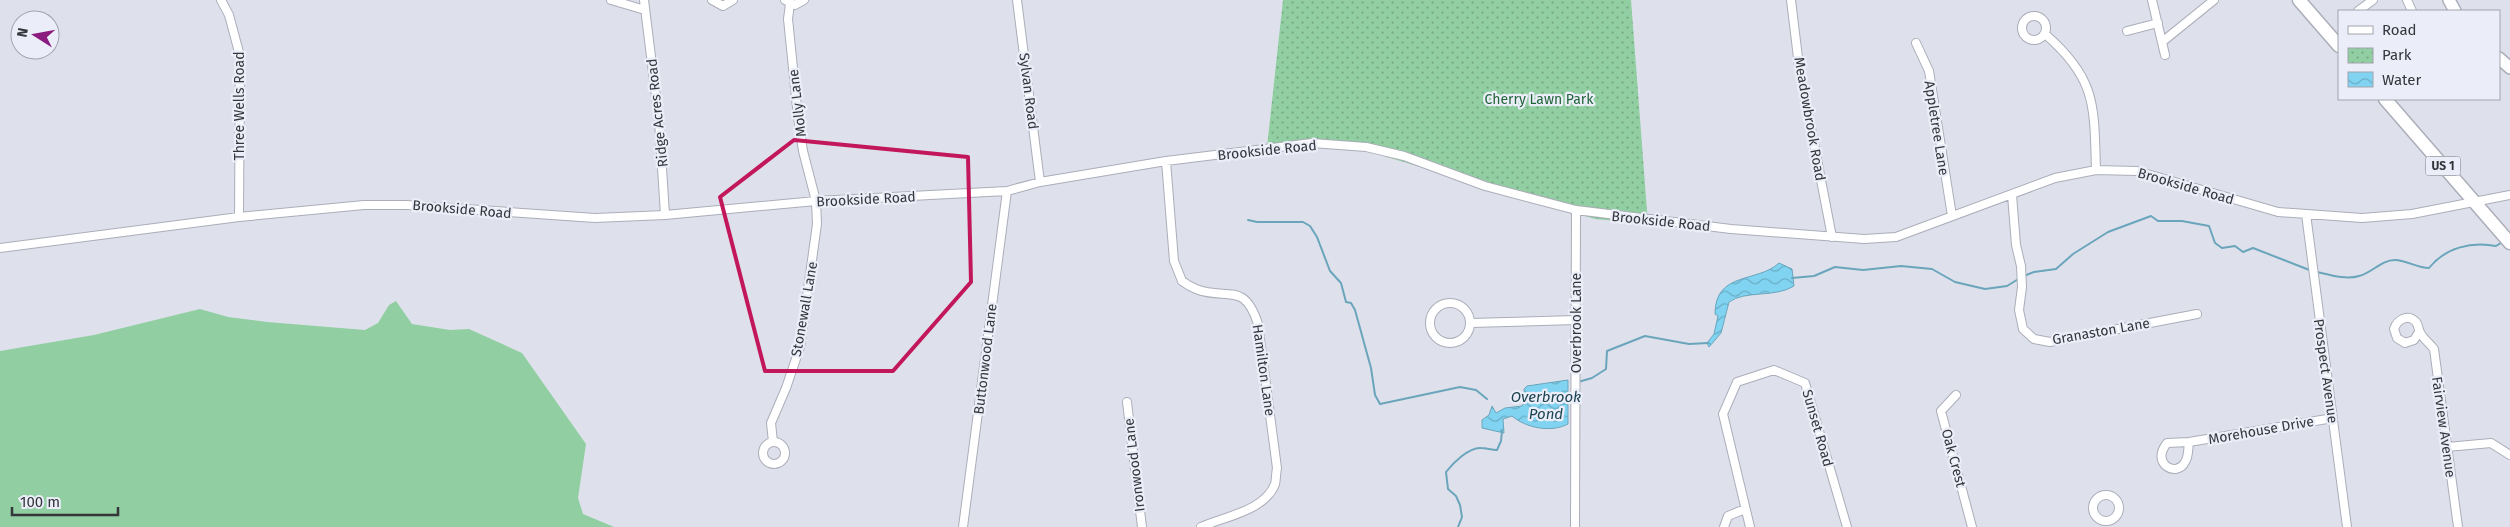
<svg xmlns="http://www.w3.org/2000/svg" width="2510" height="527" font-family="'Fira Sans',sans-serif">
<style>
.grass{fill:#91cea1}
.park{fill:url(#park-dots)}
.water{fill:url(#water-waves);stroke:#6aa5bb}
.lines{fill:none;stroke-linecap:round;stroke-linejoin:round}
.stream{stroke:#6aa5bb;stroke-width:2}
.street-casing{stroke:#abaeb9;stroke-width:10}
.secondary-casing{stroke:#abaeb9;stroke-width:14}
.primary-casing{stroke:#abaeb9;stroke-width:15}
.street{stroke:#fff;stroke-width:8}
.secondary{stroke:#fff;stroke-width:11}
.primary{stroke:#fff;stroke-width:12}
.marked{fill:none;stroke:#c2185b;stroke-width:4;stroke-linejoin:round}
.labels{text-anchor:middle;stroke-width:4.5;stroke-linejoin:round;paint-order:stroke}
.shield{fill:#ebeef9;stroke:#6c6d74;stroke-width:1}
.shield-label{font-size:12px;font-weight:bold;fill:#35363b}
.street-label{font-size:14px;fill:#35363b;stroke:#ebeef9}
.park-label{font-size:14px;fill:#226439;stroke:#ebeef9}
.water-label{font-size:15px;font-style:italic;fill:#1b424f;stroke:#ebeef9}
</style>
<defs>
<pattern id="park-dots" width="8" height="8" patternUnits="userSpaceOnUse" patternTransform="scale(1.25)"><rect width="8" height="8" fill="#91cea1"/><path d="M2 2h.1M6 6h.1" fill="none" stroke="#77a884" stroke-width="1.8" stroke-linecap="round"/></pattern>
<pattern id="water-waves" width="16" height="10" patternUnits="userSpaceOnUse" patternTransform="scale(1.25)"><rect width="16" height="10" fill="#80d4f2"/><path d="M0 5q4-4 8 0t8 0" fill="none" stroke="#6aadc5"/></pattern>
</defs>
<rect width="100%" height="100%" fill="#dee1ec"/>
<path class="grass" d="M396,301l16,23 38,6 19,-1 53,24 64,91 -8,54 5,16 31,13h-614v-176l94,-16 106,-26 28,8 39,5 98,8 13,-7 11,-18z"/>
<path class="park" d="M1283,0h348l17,224 -53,-5 -245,-73 -83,1z"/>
<path class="water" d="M1779,263l13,6 2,17c-19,12 -49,4 -65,16l-8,31 -12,14 -2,-4 7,-9 4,-18 -3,-2c0,-43 43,-31 64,-51z
M1568,380v44c-17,9 -42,4 -56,-8l-9,3 1,14 -22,-5v-8l7,-5 3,-9 4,7 9,-5 17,-2 3,-6 -1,-11 3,-3z"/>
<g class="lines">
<path class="stream" d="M1248,220l9,2h46l7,4 7,11 13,34 11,12 5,19 5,1 4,7 16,58 4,27 5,9 80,-17 16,3 11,9
M2317,272c13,3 29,8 42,4 13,-3 22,-16 36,-16 11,0 22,8 34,8 16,-20 42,-27 67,-22l8,-5
M2024,276l10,-4 22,-3 17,-15 35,-22 43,-16 7,5h24l27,5 6,17 7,5 13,-2 8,6 10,-4 59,23
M1792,278l22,-2 21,-9 28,3 38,-4 31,3 23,13 30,7 22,-3 13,-8
M1578,382l14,-4 14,-9 1,-18 38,-15 44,8 19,-1
M1458,527l4,-10 -2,-12 -4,-9 -8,-7 -2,-17c7,-9 23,-25 35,-24 6,0 10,2 16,2l4,-9 1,-10"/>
<g class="street-casing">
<path id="street" d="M221,0l8,15 11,41 -1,161
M611,0l34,10
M644,0l15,121 6,94
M712,0l11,6 10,-6
M785,0l10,5 9,-5
M1017,0l23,182
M1791,0l8,66 33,171
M2152,0l13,55
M2407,0l5,11
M2358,11l15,-11
M2022 28a12 12 0 1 1 24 0a12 12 0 1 1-24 0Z
M2127,31l31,-8
M2045,34c52,45 49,72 51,136
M2162,42l52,-42
M1916,43l13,28 23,145
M1166,161l8,100 8,20c4,3 9,6 14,8 30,12 48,-9 62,35l19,144c-1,5 -1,12 -2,16 -10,27 -52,33 -74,43
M2012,195l4,50 5,21 1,21 -3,23 4,19 11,10 16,3 147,-28
M2306,214l41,313
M0,248l239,-31 125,-12h43l188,13 70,-3 151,-14 191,-10 33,-9 126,-21 146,-18 54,4 38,9 81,30 91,24 155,19 133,10 32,-2 159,-59 41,-8 41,1 141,41 84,6 50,-4 98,-19
M1430 323a20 20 0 1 1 40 0a20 20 0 1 1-40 0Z
M1470,323l106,-3
M2419,332l-5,8 -9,3 -8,-5 -3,-9c3,-9 14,-16 22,-7 3,4 2,8 5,12 3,5 9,10 13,15l24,178
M1956,395l-15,16 31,116
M1127,402l15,125
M773,442l-2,-19 15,-35 14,-41 17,-123 -1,-23 -13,-50 -5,-34 -10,-98 2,-15
M2189,442l-22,1c-17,21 10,35 18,19 4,-6 3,-14 4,-20l144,-24
M763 453a11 11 0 1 1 22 0a11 11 0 1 1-22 0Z
M2447,447l44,-4 19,12
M2093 508a13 13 0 1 1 26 0a13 13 0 1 1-26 0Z
M963,527l44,-336
M1575,527l1,-317
M1724,527l4,-11 17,-7
M1750,527l-27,-113 14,-32 37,-12 31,13 42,144"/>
</g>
<g class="secondary-casing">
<path id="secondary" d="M2449,0l6,11
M2499,58l11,10"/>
</g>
<g class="primary-casing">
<path id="primary" d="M2299,0l40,46
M2385,99l125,144"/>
</g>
<use href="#street" class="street"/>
<use href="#secondary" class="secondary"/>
<use href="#primary" class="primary"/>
</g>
<path class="marked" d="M794,140l174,17 3,125 -78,89h-128l-45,-174z"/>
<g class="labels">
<rect class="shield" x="2425.5" y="156.5" width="35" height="19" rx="4"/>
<g class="shield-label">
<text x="2443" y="170">US 1</text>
</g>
<g class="street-label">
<text transform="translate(1029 91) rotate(83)" y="5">Sylvan Road</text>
<text transform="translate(797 103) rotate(-97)" y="5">Molly Lane</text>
<text transform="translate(239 106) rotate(-90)" y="5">Three Wells Road</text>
<text transform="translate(657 113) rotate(-96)" y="5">Ridge Acres Road</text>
<text transform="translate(1810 119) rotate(80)" y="5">Meadowbrook Road</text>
<text transform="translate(1937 128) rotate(81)" y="5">Appletree Lane</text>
<text transform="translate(1267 150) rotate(-6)" y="5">Brookside Road</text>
<text transform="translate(2186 186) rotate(16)" y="5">Brookside Road</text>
<text transform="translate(866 199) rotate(-3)" y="5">Brookside Road</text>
<text transform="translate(462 209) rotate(5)" y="5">Brookside Road</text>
<text transform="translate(1661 221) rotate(6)" y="5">Brookside Road</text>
<text transform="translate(804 309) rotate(-80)" y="5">Stonewall Lane</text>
<text transform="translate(1576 323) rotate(-90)" y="5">Overbrook Lane</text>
<text transform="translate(2101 331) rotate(-10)" y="5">Granaston Lane</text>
<text transform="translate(985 359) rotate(-83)" y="5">Buttonwood Lane</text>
<text transform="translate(1264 370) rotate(82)" y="5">Hamilton Lane</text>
<text transform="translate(2326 371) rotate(82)" y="5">Prospect Avenue</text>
<text transform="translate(2444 427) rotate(82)" y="5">Fairview Avenue</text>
<text transform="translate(1818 428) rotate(74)" y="5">Sunset Road</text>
<text transform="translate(2261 430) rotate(-10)" y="5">Morehouse Drive</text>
<text transform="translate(1954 458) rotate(75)" y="5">Oak Crest</text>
<text transform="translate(1134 465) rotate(-97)" y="5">Ironwood Lane</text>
</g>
<g class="park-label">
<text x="1539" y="104">Cherry Lawn Park</text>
</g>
<g class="water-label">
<text x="1546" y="402">Overbrook<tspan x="1546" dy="17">Pond</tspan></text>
</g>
</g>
<rect x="2338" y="10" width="162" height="90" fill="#ebeef9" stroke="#a2a4ad"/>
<rect x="2348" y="26" width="25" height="8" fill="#ffffff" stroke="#a2a4ad"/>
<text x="2382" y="35" font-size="15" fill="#35363b">Road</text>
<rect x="2348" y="48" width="25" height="15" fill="url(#park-dots)" stroke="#a2a4ad"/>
<text x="2382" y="60" font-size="15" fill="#35363b">Park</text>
<rect x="2348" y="72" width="25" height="15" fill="url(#water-waves)" stroke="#a2a4ad"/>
<text x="2382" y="85" font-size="15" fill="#35363b">Water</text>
<g transform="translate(35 35) rotate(281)"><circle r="24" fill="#ebeef9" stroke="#a2a4ad"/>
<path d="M0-4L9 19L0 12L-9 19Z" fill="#8b1b7e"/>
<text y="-8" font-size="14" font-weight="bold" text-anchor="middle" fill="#35363b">N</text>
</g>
<path d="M12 507v8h106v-8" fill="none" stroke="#35363b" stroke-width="2.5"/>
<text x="20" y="507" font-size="15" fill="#35363b" stroke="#ebeef9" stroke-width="4" paint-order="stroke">100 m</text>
</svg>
